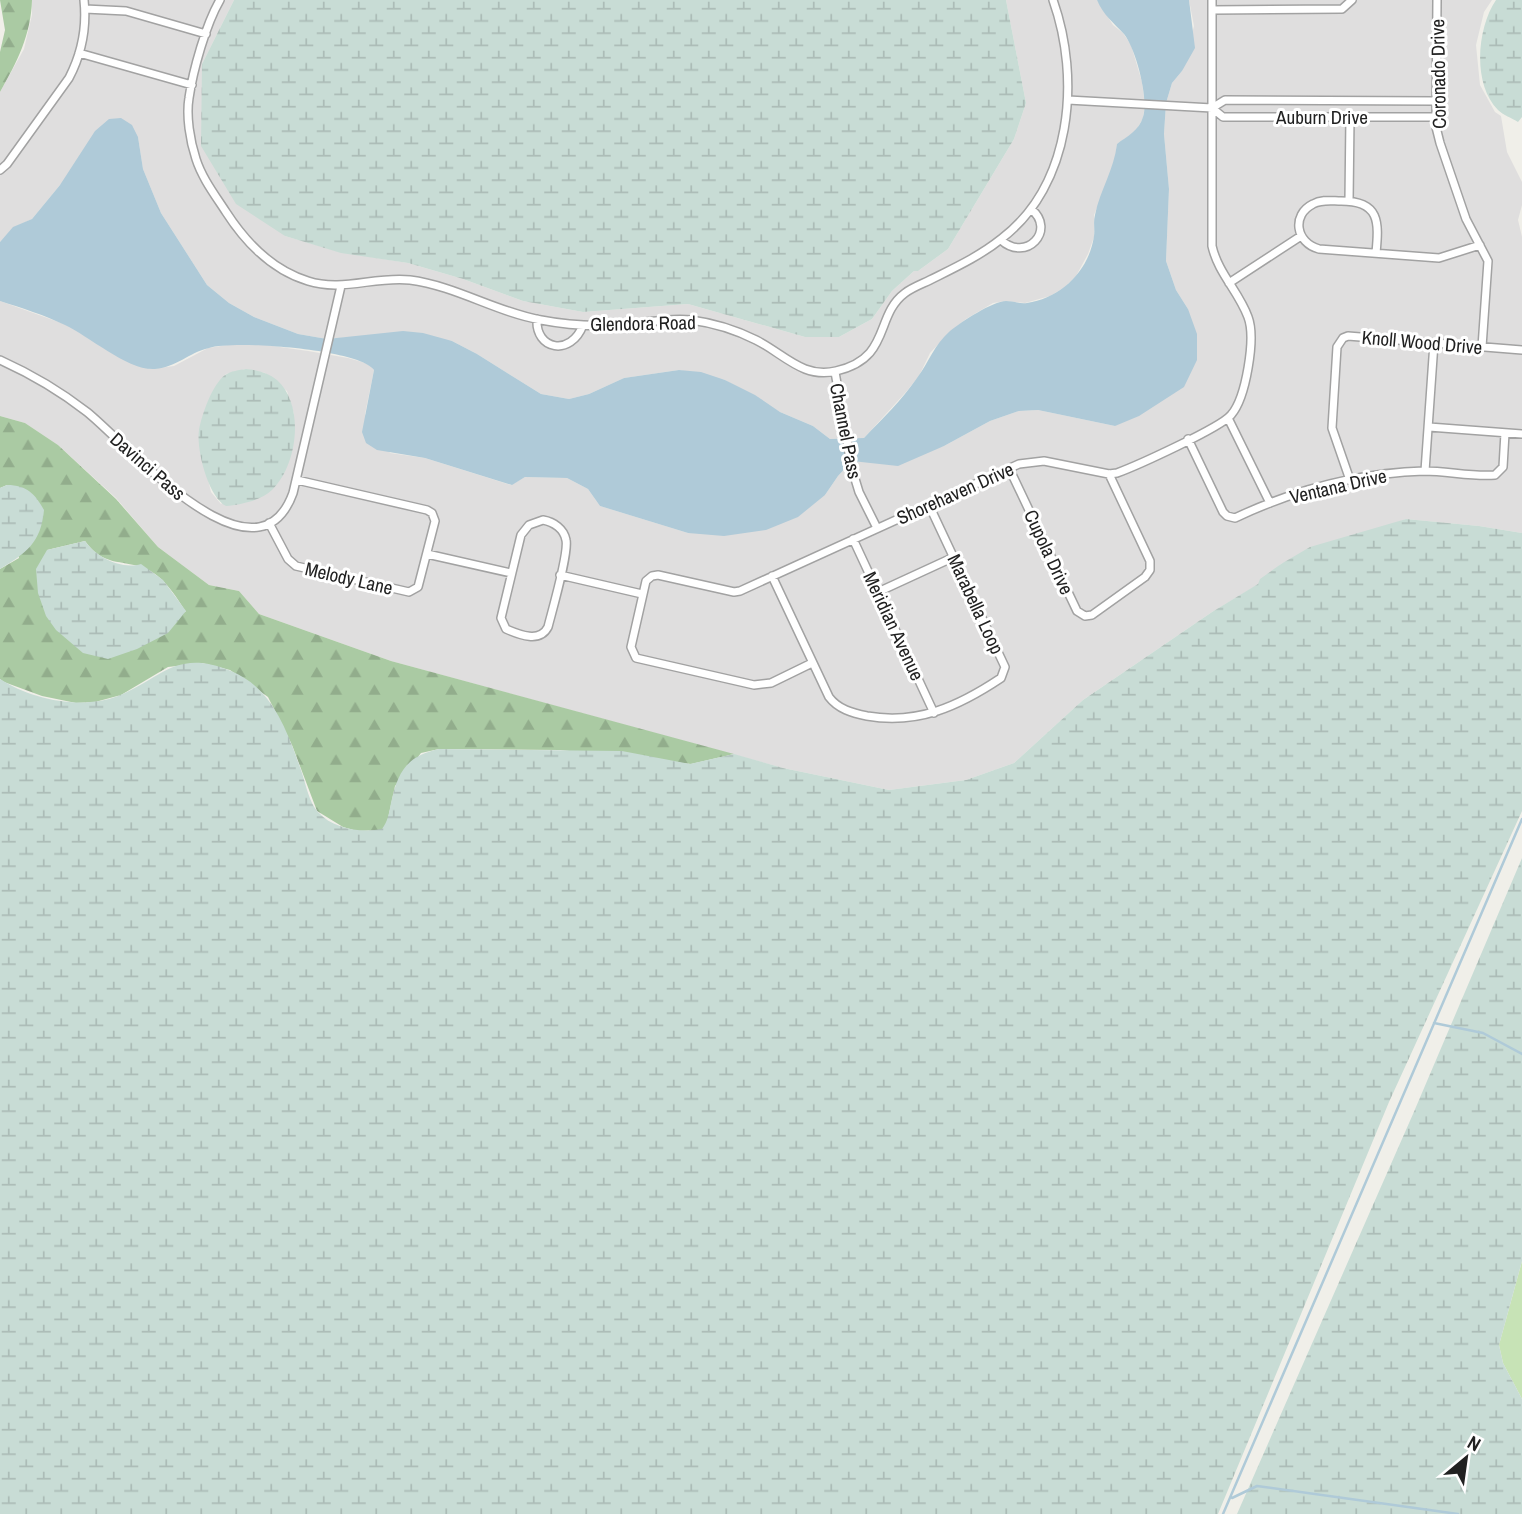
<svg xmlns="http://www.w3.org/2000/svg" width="1522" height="1514" font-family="'Archivo Narrow',sans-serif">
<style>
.residential{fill:#dfdede;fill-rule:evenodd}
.grass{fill:#c7e3b6}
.forest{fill:url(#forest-firs);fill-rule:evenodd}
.wetland{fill:url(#wetland-marsh)}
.water{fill:#afcad8}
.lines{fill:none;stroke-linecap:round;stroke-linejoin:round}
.stream{stroke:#afcad8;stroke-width:2.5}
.street-casing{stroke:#a2a2a2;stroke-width:10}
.street{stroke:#fff;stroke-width:7}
.labels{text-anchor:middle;stroke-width:6;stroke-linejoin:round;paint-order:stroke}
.street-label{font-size:19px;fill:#212121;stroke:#fff}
</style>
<defs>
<pattern id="forest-firs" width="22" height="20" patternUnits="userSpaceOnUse" patternTransform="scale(1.75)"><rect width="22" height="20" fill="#aacaa3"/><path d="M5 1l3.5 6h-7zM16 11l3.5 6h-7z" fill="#92ad8c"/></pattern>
<pattern id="wetland-marsh" width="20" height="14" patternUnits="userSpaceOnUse" patternTransform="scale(1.75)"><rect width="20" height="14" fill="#c8dcd5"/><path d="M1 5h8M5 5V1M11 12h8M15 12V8" fill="none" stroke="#acbcb7"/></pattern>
</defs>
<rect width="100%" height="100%" fill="#f0efe9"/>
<path class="residential" d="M32,0h202l-32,64 83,172 55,16 68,11 55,16 60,22 60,11 105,-8 117,33h34l33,-18 20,-28 22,-20h4l30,-22 66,-110 12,-36 -20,-103h91l16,25 10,8 8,12 11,37 3,23 -2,13 -7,13 -19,13 -2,19 -21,52v22l-6,17 -12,22 -11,11 -15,9 -25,7 -20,-2 -12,2 -27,16 -16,13 -20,21 -11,23 -13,16 -42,46 -34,1 -17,-13 -33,-14 -55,-32 -46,-10 -55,8 -35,16 -20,5 -28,-5 -64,-40 -25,-13 -72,-6 -53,4 -29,-5 -44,-17 -25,-14 -22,-18 -46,-72 -18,-44 -5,-32 -78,48 -28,34 -19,9 -13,14v-150l24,-43 8,-34z
M1189,0h303l-8,12 -8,33 4,40 15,27 6,4 6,36 15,30v23l-4,15 4,17v296l-43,-7 -73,-7 -125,45 -22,20 -47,28 -129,88 -69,63 -48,17 -77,10 -106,-22 -392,-107 -132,-47 -20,-23 -30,-6 -51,-38 -42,-49 -58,-53 -33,-22 -25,-7v-115l67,24 64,38 20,6 23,-3 34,-18 26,-4 32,1 42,6 40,7 21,6 5,6 -9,44 25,39 35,5 86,27 14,-8 42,1 21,11 12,17 88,27 137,-38 13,-19 14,-15 22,1 70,-16 46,-25 29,-10 19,-1 77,16 73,-117 -12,-19 -10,-29 3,-72 -5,-55 2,-31 6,-20 10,-12 12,-45zM246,369l19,4 22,18 7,23v24l-73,66 -10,-12 -12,-50 6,-31 15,-30 6,-7z"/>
<path class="grass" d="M1522,1261v138l-19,-36 -4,-18z"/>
<path class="forest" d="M0,0h32c-1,35 -15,62 -32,92v-40l5,-22z
M0,416l25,7 33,22 58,54 42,48 51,38 30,6 20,23 132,47 343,93 -43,10 -131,-14 -121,-1 -18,4 -26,33 -8,37 -5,7 -25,1 -14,-4 -26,-16 -25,-66 -24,-48 -38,-27 -28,-7 -34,4 -47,28 -26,7 -19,1 -34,-7 -38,-14 -4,-3v-110l19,-11 -12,-73 -7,3zM85,541c19,26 35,18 59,27 20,8 31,27 42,44l-139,-62z"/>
<path class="wetland" d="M234,0h772l20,103 -12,36 -66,110 -30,22h-4l-22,20 -20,28 -33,18h-34l-117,-33 -105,8 -60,-11 -60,-22 -55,-16 -67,-10 -56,-17 -49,-32 -35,-58 1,-82z
M1496,0h26v117l-4,5c-6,-4 -15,-7 -20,-12 -26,-26 -21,-82 -2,-110z
M246,369c11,1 22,4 31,11 28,25 21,85 -5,110 -12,11 -32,15 -46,16 -18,-9 -30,-57 -27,-76 3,-16 13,-45 26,-55 6,-4 14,-5 21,-6z
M7,485c20,0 28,9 37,25 -3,33 -18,43 -44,59v-81z
M1406,519l73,7 43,7v278l-133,291 -171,412h-1218v-835c32,21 82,31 118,17 44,-18 58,-48 113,-25 42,17 57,62 71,102 4,12 7,29 16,39 15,17 43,21 64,17 6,-8 7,-16 9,-26 7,-32 16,-47 48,-54l183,2 68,13 44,-10 49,14 106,22 77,-10 48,-17 69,-63 129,-88 46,-28 2,-5 21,-15 29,-17z
M85,541c11,16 36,29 56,23l22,16 23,31 -18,22 -31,16 -29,10 -25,-6 -27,-23 -10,-14 -8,-23 -2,-24 11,-19z
M1522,858v403l-23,84 4,18 19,36v115h-285l176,-400z"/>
<path class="water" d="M1097,0h92l6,48 -13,23 -10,12 -6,20 -2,31 5,55 -3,72 10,29 12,19 9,25v26l-13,27 -45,29 -24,10 -77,-16 -19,1 -29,10 -46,25 -46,20 -46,-5 -14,15 -13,19 -27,22 -32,13 -42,6 -36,-3 -88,-27 -12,-17 -21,-11 -42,-1 -13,8 -87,-27 -48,-8 -11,-7 -4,-11 12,-62c-15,-21 -139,-30 -165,-22 -21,5 -32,19 -54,21 -27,2 -66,-33 -90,-44 -21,-10 -43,-17 -65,-24v-59l13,-15 19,-8 28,-34 35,-54 14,-12 12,-1 11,7 6,12 5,32 18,44 46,72 22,18 25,14 44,17 29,5 76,-8 20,2 29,8 25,13 64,40 28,5 20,-5 35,-16 55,-8 22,2 24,8 30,15 25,17 33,14 17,13 34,-1c18,-19 38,-38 53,-60 12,-16 17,-33 33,-47 11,-9 43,-30 56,-30 7,0 14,3 21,2 34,-5 62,-32 67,-67 1,-7 -1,-14 1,-21 5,-25 19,-45 22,-71 10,-8 22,-13 26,-27 6,-18 -7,-68 -19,-83 -10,-11 -21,-19 -27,-34z"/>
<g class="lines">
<path class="stream" d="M1434,1023l49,10 39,21
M1232,1498l25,-12 201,28
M1223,1514l299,-695"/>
<g class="street-casing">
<path id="street" d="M220,0c-14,24 -27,70 -31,98 -3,18 1,43 7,61 6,19 19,36 30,53 20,31 46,58 82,69 34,11 67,-5 102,-1 46,6 86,32 131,40 31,6 64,7 96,3 18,-2 36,-5 54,-3 23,3 45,10 65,20 28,14 47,39 80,31 56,-13 38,-55 69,-78 8,-6 17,-9 25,-13 24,-12 50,-24 71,-41 71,-54 80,-160 52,-239
M1437,0l-1,127 4,16 26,76 22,42 -6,86
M85,9l41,2 80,23
M1212,10l130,-1 10,-9
M79,53l113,32
M1068,100l144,8 11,9h212
M1212,108l13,-8 211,1
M0,170l7,-6 62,-86c13,-25 18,-50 15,-78
M1349,201l1,-84
M1001,240c25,23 56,-10 30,-31
M1376,253c3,-31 4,-52 -35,-52 -9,0 -19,-2 -28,3 -22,11 -17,39 6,45l120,9 41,-13
M1229,283l72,-47
M537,319c-2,31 34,38 46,6
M0,360c31,14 60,31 87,52 38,30 169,183 206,81l48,-207
M835,372l17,97 7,23 18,36
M1228,418l42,85
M1429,427l93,7
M1188,439l35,73 4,4 8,2c59,-28 124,-45 189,-47 24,0 48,6 71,4l8,-8 2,-34
M1009,468l68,143 8,5 7,-1 53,-38 5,-7v-9l-41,-87
M1425,471l9,-128
M1350,480l-18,-52 5,-81 6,-9 5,-2 174,14
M543,520c11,2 21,9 23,20 3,13 -14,71 -18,87 -8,16 -28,8 -42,2l-5,-11 20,-83 8,-10z
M269,523l19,36 8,7 113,26 9,-5 17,-66 -3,-8 -5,-3 -130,-30
M853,539l81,174
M427,554l84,19
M560,575l82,19
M772,576l57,121c9,12 23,16 38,19 51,9 92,-10 134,-38l4,-11 -76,-162
M878,592l76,-35
M812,663l-41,20 -17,2 -118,-27 -5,-11 15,-66 6,-5 6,-1 76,17 6,-1 279,-127 25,-3 65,13 8,-1c19,-7 103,-45 114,-58 15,-17 25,-77 17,-98 -9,-25 -30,-44 -36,-71v-246"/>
</g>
<use href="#street" class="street"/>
</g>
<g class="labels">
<g class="street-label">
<text transform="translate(1438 74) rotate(-91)" y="7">Coronado Drive</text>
<text x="1322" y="124">Auburn Drive</text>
<text transform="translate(643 323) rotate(-1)" y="7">Glendora Road</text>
<text transform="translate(1422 342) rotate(5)" y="7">Knoll Wood Drive</text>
<text transform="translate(846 431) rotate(79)" y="7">Channel Pass</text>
<text transform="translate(148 466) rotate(41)" y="7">Davinci Pass</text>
<text transform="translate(1338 486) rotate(-13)" y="7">Ventana Drive</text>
<text transform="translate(955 493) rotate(-24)" y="7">Shorehaven Drive</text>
<text transform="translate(1049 552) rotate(65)" y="7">Cupola Drive</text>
<text transform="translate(349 578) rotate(13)" y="7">Melody Lane</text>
<text transform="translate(976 604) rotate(65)" y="7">Marabella Loop</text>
<text transform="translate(894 626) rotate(65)" y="7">Meridian Avenue</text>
</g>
</g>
<g transform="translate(1466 1458) rotate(29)" stroke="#ffffff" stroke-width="5" paint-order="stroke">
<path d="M0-5L12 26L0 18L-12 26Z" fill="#212121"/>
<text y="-10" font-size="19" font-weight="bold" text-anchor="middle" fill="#212121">N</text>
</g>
</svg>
